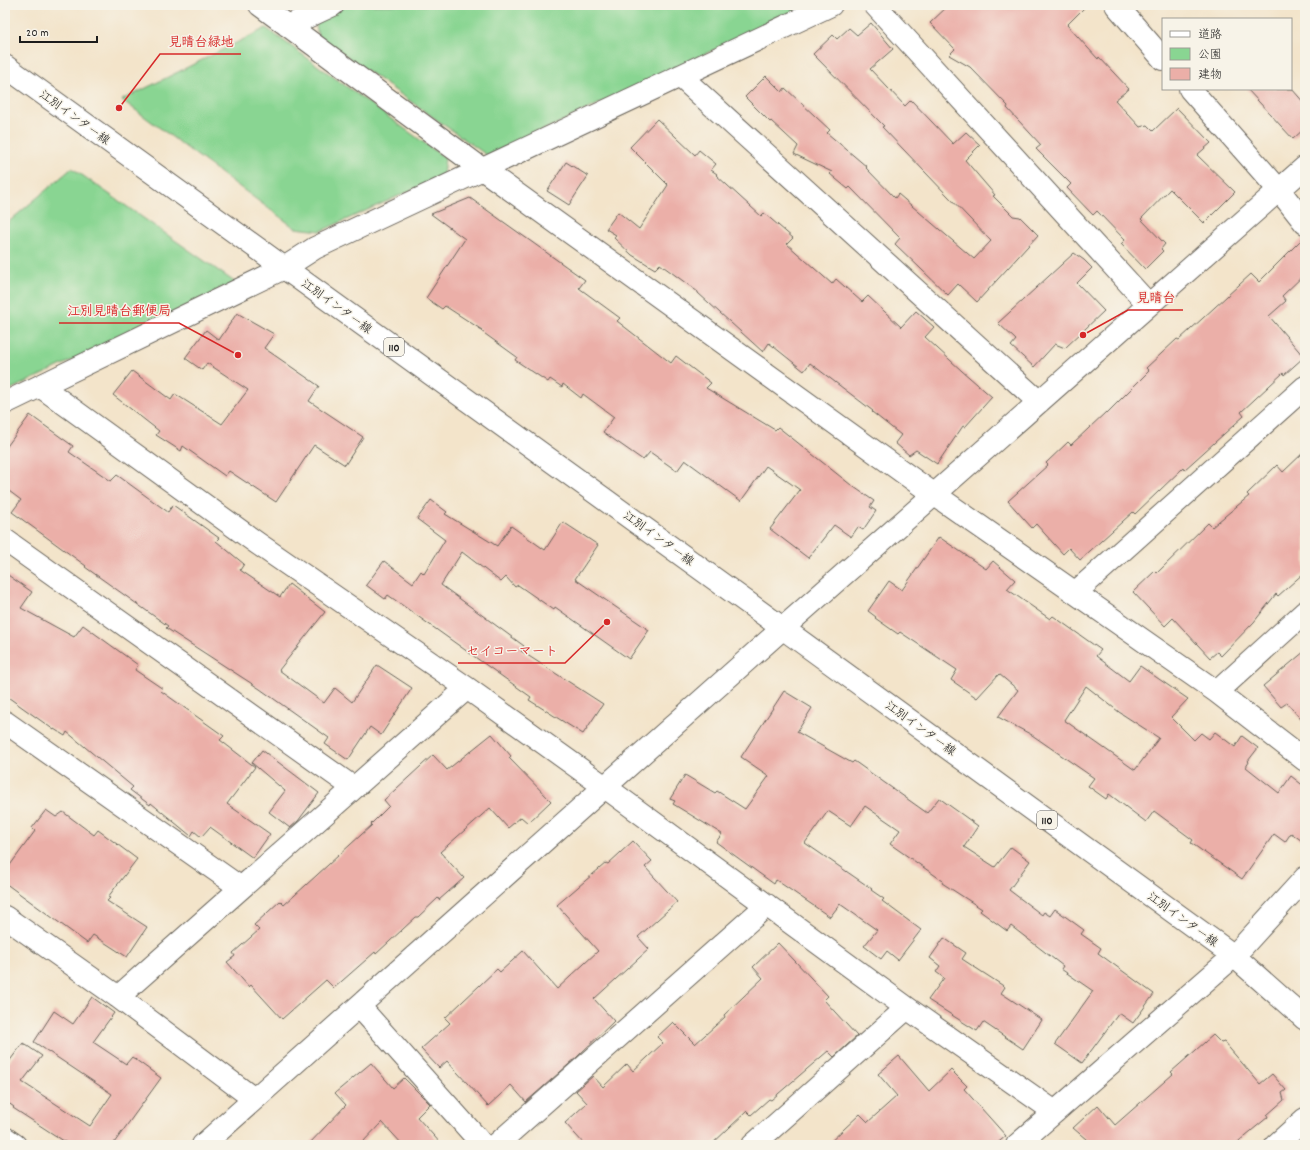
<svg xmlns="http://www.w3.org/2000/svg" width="1310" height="1150" font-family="Dekko,'Klee One',sans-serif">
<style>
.green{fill:#89d592;stroke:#527857}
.building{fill:#ebafa8;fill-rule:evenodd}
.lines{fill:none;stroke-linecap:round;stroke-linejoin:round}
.minor-casing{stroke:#676259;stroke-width:24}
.major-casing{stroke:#676259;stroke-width:24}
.minor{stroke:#fff;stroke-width:22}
.major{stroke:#fff;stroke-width:22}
.labels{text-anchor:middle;stroke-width:3;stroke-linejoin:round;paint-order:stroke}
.shield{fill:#f7f3e8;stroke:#5e5c59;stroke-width:1}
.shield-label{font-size:11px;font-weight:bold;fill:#1c1c1c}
.street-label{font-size:12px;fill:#1c1c1c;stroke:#f7f3e8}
.leader{fill:none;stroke:#d62828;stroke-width:1.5}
.callout-dot{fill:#d62828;stroke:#f7f3e8;stroke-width:1.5}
.callout-label{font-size:13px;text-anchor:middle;font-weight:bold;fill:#d62828;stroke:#f7f3e8;stroke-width:3;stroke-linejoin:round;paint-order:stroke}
</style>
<rect width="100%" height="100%" fill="#f7f3e8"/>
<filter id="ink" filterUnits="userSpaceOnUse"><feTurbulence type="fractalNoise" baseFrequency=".025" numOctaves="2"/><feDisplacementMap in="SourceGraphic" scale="8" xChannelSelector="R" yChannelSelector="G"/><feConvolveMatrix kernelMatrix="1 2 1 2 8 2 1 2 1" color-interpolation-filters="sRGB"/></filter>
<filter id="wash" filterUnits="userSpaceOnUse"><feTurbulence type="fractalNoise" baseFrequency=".012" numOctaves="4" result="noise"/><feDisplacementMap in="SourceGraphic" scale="16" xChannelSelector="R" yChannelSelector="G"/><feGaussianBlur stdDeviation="0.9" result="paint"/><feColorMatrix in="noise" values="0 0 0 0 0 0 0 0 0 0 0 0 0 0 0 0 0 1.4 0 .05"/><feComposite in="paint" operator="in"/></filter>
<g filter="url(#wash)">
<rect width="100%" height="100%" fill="#f3e4ca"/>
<path class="green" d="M346,5h463l-321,151 -170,-120 -2,-11 8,-10z
M266,28l179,130 -2,18 -122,55 -26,-3 -173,-128z
M72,168l164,115 -231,109v-167z"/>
<g id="blocks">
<path class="building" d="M949,5h138l-20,20 31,34 1,-2 30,32 -14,11 25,27 7,-2 6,6 24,-23 34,35 -14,12 38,37 -31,31 -34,-34 -29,30 24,25 -4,5 2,2 -18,18 -24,-25 4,-4 -28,-29 -4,4 -26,-27 4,-4 -35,-35 5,-4 -34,-37 1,-2 -38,-39 -21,-12 6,-6 -25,-26z
M871,23l22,26 -23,20 35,37 6,-6 42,44 13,-12 14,13 -15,15 30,35 -2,1 20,20 7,1 18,18 -61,67 -19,-18 -10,11 -53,-51 5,-6 -50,-51 -2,2 -18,-15 2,-2 -38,-18 4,-8 -27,-25 -1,1 -25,-25 21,-21 16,16 3,-4 45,42 -3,3 40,34 -1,1 29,30 3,-4 76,65 17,-18 -109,-114 2,-1 -71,-72 20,-19 4,4 12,-11 8,7z
M1247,89h45l13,15v24l-12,11z
M657,119l38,36 4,-5 17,14 -5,6 6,4 -1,1 45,41 3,-3 29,25 -6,6 45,40 4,-5 26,23 6,-6 33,31 15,-16 18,16 -9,10 37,34 30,26 -27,30 -2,-1 -26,38 -21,-14 -7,5 -14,-12 6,-8 -29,-23 1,-1 -63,-48 -6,8 -35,-28 -6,9 -65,-59v-1l-38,-28 -5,5 -23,-14 -18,-17 2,-3 -10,-6 12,-17 21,17 29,-44 -38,-38z
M566,162l22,14 -19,29 -22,-14z
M470,198l115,82 -6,8 41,30 -3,3 54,42 5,-7 35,27 -5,5 69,42 3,-3 73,58 23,16 -4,6 6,4 -13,19 -5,-3 -7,10 -17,-12 -26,33 -38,-29 30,-39 -34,-24 -25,35 -56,-41 -8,11 -27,-19 -7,8 -40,-28 11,-15 -31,-23 -2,4 -18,-14 -1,3 -12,-8 -2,3 -33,-22 2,-3 -36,-26 1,-1 -37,-24 -3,3 -16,-11 39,-59 -34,-25z
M1305,236v38l-23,22 4,5 -17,15 35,41 -20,18 -1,-2 -42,39 3,4 -60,54 -1,-2 -48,46 -2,-2 -53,48 -11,-12 -6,6 -27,-30 -4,4 -24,-27 40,-36 -2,-2 22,-21 3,3 35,-33 1,1 42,-42 -3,-3 31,-29 2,1 72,-66 8,8z
M1074,253l10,7 8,8 -15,15 27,28 -39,37 -10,-4 -21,23 -23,-21 5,-6 -18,-17z
M237,313l37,21 -10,14 55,38 -10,15 54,36 -18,28 -31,-20 -38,57 -47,-31 -4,5 -42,-30 -2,5 -25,-16 3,-4 -46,-36 19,-24 39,29 4,-6 47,30 26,-34 -41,-27 -5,7 -17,-12 21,-28 13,10z
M30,415l43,31 -4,6 42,29 6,-6 51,37 5,-7 46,33 -3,3 28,23 -4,6 40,27 9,-13 36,28 -46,58 45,33 11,-15 17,14 25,-37 35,23 -31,47 -11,-8 -22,33 -23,-16 4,-6 -69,-49 -94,-61 2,-2 -83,-59 1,-1 -74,-54 9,-12 -16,-12v-39z
M1305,451v121l-27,24 -2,-2 -22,28 -33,34 -4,-4 -7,6 -37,-40 -8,8 -32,-34 22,-21 2,2 51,-50 4,4 37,-31 -2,-2 30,-29 6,7z
M431,500l16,12 -2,2 52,32 14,-20 34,24 18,-28 35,23 -23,34 74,51 -20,29 -74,-52 -1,3 -36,-25 -3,2 -9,-10 -5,5 -39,-30 -21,33 83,61 -3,5 82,53 -20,30 -54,-34 2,-3 -143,-102 -3,4 -19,-14 18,-24 29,22 8,-12 3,3 21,-34 -28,-21z
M939,537l47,32 7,-8 22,19 -8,9 43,30 3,-3 48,34 -5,6 33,25 11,-15 48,33 -17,18 23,23 7,-7 8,6 6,-7 20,15 7,-11 16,12 -10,13 1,1 -3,5 33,26 12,-17 14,11v56l-14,-10 -6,9 -11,-8 -32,45 -51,-36 2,-3 -39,-29 -8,11 -37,-28 -3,5 -18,-13 6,-8 -62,-43 -34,-18 20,-27 -19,-16 -22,24 -26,-18 6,-10 -57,-38 -2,2 -23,-16 1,-1 -8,-6 21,-30 13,9zM1086,686l33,26 40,26 -24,32 -71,-50z
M5,573l27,19 -11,16 53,29 9,-12 55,40 -3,5 28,19 -2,2 63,45 -4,4 35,27 -28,37 43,30 -17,24 -43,-31 -9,10 -7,-6 -3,5 -40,-33 -1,2 -20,-15 3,-3 -66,-55 -2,4 -11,-7v1l-49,-35z
M1305,651v73l-18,-21 -6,4 -18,-21z
M784,691l28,17 -15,24 55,31 2,-2 73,52 12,-15 39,28 -14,21 31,20 16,-20 19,14 -21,29 33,25 2,-3 6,4 5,-7 29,21 -3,4 20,14 -3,5 56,41 -21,29 -14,-10 -37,50 -27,-19 38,-53 -32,-22 2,-3 -52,-40 -4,5 -27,-20 2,-2 -40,-26 1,-2 -53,-37 10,-14 -35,-24 -14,20 -23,-15 -23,32 67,46 -1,1 13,9 -2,2 39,29 -23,30 -11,-9 -6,8 -17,-13 13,-16 -37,-26 -10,13 -54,-37 -2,4 -58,-42 6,-8 -49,-30 2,-3 -5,-2 15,-24 30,18 2,-2 28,18 24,-33 -28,-19z
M492,734l19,22 -2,2 42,43 -23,22 -7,-6 -13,11 -18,-20 -50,44 24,26 -25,22 -1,-2 -20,19h-2l-40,37 -1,-2 -41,36 -8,-8 -44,39 -31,-34 -2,2 -22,-25 8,-6 -2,-3 26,-23 -5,-5 26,-24 4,4 88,-80 -1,-1 18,-18 -5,-6 49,-45 14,15z
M262,750l57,43 -21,28 -8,7 -21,-16 16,-21 -33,-28z
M46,810l10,7 7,-5 31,23 4,-5 39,29 -29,38 2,1 -3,3 40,26 -20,30 -34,-22 -6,8 -82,-60v-11l30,-41 -3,-3z
M633,841l19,20 -7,6 32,35 -39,35 11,12 -55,50 20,22 -38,37 -50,44 -15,-17 -23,21 -41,-45 -8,7 -18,-19 29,-26 -5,-5 52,-49 3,3 23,-21 34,38 41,-38 -41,-46 49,-42 2,1z
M944,938l22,15 -4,6 43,28 -4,6 41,27 -19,29 -40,-27 -6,9 -49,-31 16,-22 -8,-6 4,-6 -10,-8z
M778,943l50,53 -4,4 33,36 -23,21 -6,-6 -57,49 -2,-1 -18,16 -4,-4 -36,34h-126l-20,-22 22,-20 -11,-12 17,-15 10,11 24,-23 6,7 30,-28 -6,-6 16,-15 22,22 30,-27 -1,-2 39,-37 -10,-11z
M92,997l22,16 -21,29 33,22 6,-7 29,21 -47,65 4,2h-48l-57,-37 1,-1 -7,-5 -2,3v-38l18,-24 19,13 -20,26 68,44 22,-32 -78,-52 20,-31 19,13z
M1213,1035l8,8 3,-1 36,42 12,-10 14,16 -4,3 2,7 -17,15 1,2 -34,28h-141l-20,-17 25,-23 17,20 58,-51 -2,-2z
M899,1056l30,35 22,-21 16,16 -3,3 42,47 -11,9h-168l33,-31 8,8 29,-26 -19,-22z
M371,1063l22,25 11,-10 26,26 -13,13 25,28h-39l-21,-23 -22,23h-52l38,-40 -11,-12z"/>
</g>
</g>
<g filter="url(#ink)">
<use href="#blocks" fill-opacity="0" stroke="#676259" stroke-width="1"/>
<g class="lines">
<g class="minor-casing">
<path id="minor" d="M260,5l222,164 436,314 299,209 88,68
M875,5l274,300
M1116,5l47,54
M288,26l45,-21
M680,76l359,326
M1190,89l89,101 26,33
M40,386l217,157 210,145 138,99 302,221 148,104
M5,403l279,-135 31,-20 516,-243
M5,540l349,248
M1075,593l230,-206
M1217,692l88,-80
M5,722l236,166
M5,917l113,80 136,102
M118,997l349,-309
M359,1006l124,139
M5,1138l10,7
M203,1145l580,-517 522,-461
M496,1145l271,-240
M753,1145l154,-137
M1017,1145l217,-189 71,-78
M1276,1145l29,-26"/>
</g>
<g class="major-casing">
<path id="major" d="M5,66l743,537 486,353 71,63"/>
</g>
<use href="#minor" class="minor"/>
<use href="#major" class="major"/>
</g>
</g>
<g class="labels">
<g class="shield">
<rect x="384" y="338" width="20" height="18" rx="3"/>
<rect x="1037" y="811" width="20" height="18" rx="3"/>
</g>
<g class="shield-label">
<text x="394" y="351">110</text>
<text x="1047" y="824">110</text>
</g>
<g class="street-label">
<text transform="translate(75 117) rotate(36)" y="4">江別インター線</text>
<text transform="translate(337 306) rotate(36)" y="4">江別インター線</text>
<text transform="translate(659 538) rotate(36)" y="4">江別インター線</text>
<text transform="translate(921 728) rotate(36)" y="4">江別インター線</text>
<text transform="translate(1183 919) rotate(36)" y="4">江別インター線</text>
</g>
</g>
<path class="leader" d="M119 108L160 54H241M1083 335L1128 310H1183M238 355L179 323H59M607 622L565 663H458"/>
<g class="callout-dot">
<circle cx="119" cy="108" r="4"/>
<circle cx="1083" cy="335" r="4"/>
<circle cx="238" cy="355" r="4"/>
<circle cx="607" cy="622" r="4"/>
</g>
<g class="callout-label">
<text x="201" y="46">見晴台緑地</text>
<text x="1156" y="302">見晴台</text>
<text x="119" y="315">江別見晴台郵便局</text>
<text x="512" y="655">セイコーマート</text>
</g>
<rect width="1310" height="1150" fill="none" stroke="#f7f3e8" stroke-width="20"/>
<rect x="1162" y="18" width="130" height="72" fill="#f7f3e8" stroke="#9f9d96"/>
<rect x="1170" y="31" width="20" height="6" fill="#ffffff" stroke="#9f9d96"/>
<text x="1198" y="38" font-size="12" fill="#1c1c1c">道路</text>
<rect x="1170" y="48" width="20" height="12" fill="#89d592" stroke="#9f9d96"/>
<text x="1198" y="58" font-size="12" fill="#1c1c1c">公園</text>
<rect x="1170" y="68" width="20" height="12" fill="#ebafa8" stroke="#9f9d96"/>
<text x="1198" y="78" font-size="12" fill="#1c1c1c">建物</text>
<path d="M20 36v6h77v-6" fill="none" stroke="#1c1c1c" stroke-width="2"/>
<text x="26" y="36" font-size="12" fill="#1c1c1c" stroke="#f7f3e8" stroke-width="3" paint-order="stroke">20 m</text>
</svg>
